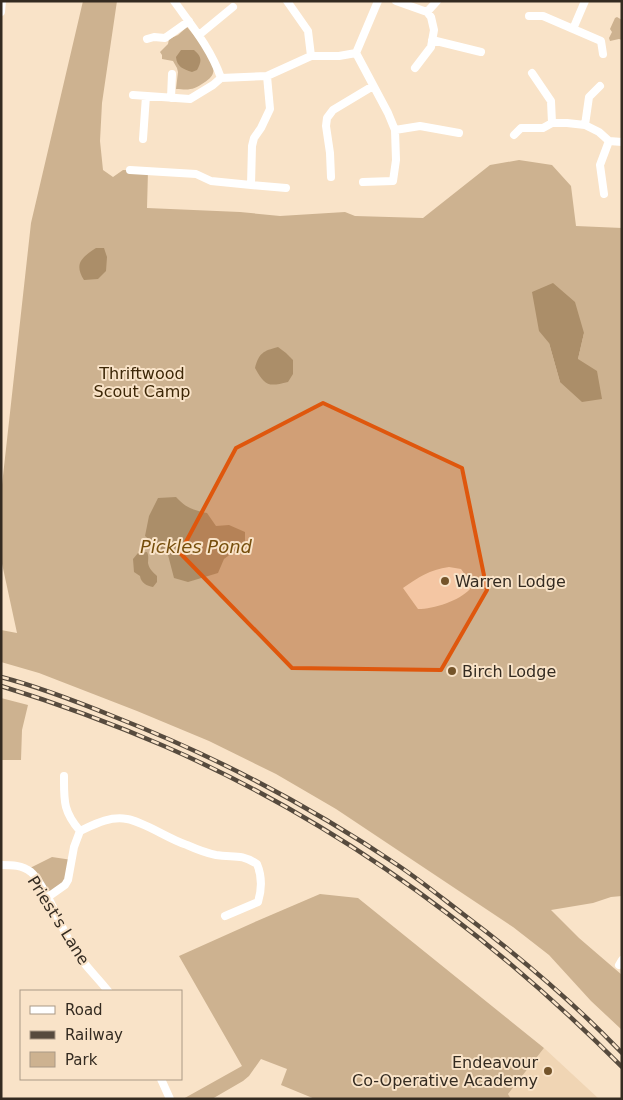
<svg xmlns="http://www.w3.org/2000/svg" width="623" height="1100" font-family="'DejaVu Sans',sans-serif">
<style>
.built{fill:#f0d5b4}
.green{fill:#cdb290;fill-rule:evenodd}
.water{fill:#ab8e69}
.lines{fill:none;stroke-linecap:round;stroke-linejoin:round}
.minor{stroke:#fff;stroke-width:8}
.rail-casing{stroke:#574b3e;stroke-width:4.5}
.rail{stroke:#f9e3c8;stroke-width:2.5;stroke-dasharray:8;stroke-linecap:butt}
.marked{fill:#df570d;fill-opacity:0.2;stroke:#df570d;stroke-width:4;stroke-linejoin:round}
.poi-dot{fill:#74542a;stroke:#f9e3c8;stroke-width:2}
.labels{text-anchor:middle;stroke-width:4;stroke-linejoin:round;paint-order:stroke}
.park-label{font-size:16px;fill:#3d2707;stroke:#f9e3c8}
.poi-label{font-size:16px;fill:#342b21;stroke:#f9e3c8;text-anchor:start}
.street-label{font-size:16px;fill:#342b21;stroke:#f9e3c8}
.water-label{font-size:18px;font-style:italic;fill:#764e0c;stroke:#f9e3c8}
</style>
<rect width="100%" height="100%" fill="#f9e3c8"/>
<path class="built" d="M544,1048l55,51h-88l-3,-5z"/>
<path class="green" d="M83,1h34l-15,102 -2,38 3,29 10,7 10,-7 25,1 -1,37 93,4 40,4 65,-4 10,4 68,2 67,-53 29,-5 33,5 19,21 5,40 46,2v668l-11,1 -18,6 -42,7 28,28 43,37v55l-31,-29 -42,-46 -36,-28 -177,-118 -60,-35 -67,-33 -72,-30 -98,-38 -38,-11v-32l16,3 -16,-74v-65l30,-271zM584,333l-6,26 -18,23 -11,-39zM449,567l12,2 8,11 1,9c-11,12 -36,20 -52,20l-15,-21c16,-11 26,-18 46,-21z
M617,17l5,3v20l-3,-1 -9,2 -1,-3 3,-6 -2,-3 5,-11z
M187,27c7,8 30,35 26,46 -1,4 -5,7 -8,9 -12,8 -14,8 -29,7l2,-17 -1,-4 -4,-7 -11,-2v-4l-2,-3 8,-8 1,-5 9,-4z
M1,698l27,7 -6,25 -1,30h-20z
M52,857l20,3 -4,20 -20,17 -18,-29z
M320,894l38,4 186,150 -36,46 3,5h-196l-34,-14 6,-16 -26,-10 -12,17 -6,5 -31,18h-29l59,-33 -63,-110 78,-35z"/>
<path class="water" d="M181,50h13c8,7 8,11 3,20l-5,2c-9,-3 -15,-5 -16,-15z
M96,248h8l3,9 -1,14 -8,8 -14,1c-10,-16 -3,-22 12,-32z
M553,283l22,19 9,31 -6,26 19,12 5,28 -20,3 -22,-20 -11,-39 -10,-12 -7,-39z
M278,347l8,6 7,7v14l-5,8c-20,5 -23,4 -33,-14 4,-15 8,-17 23,-21z
M176,497c10,11 17,13 31,16l9,13 13,-1 16,7v11l-21,16 -6,14 -30,9 -14,-4 -6,-23 -23,-19 4,-20 9,-18z
M147,552c2,4 1,7 1,11 1,6 5,9 9,13v6l-4,5c-6,-1 -12,-4 -13,-11l-6,-4 -1,-13 5,-6z"/>
<g class="lines">
<path class="minor" d="M174,1c18,25 37,48 47,77
M287,1l21,30 3,25
M396,1l31,11 4,5 3,13 -3,17 -16,21
M1,12l1,-11
M427,12l10,-11
M529,16h14l58,25 2,13
M573,29l12,-28
M199,35l34,-28
M147,39l7,-2 11,1 24,-17
M432,40l49,12
M356,53l32,60 7,17 1,30 -3,21 -30,1
M532,73l19,28 1,22
M133,95l57,4 23,-14 8,-7 46,-2 44,-20h28l17,-3 22,-52
M171,98l1,-24
M585,125l4,-28 11,-11
M395,130l25,-4 39,7
M514,135l7,-7h22l9,-5h15l18,2 14,7 10,9 13,1
M143,139l3,-43
M130,170l66,4 15,7 40,4 1,-39 2,-8 7,-10 9,-19 -3,-33
M331,177l-1,-24 -4,-27 1,-8 6,-8 40,-24
M251,185l35,3
M604,194l-4,-29 9,-24
M64,776c0,25 -1,35 16,55
M1,865c11,0 21,0 30,7 6,5 9,12 13,18 12,20 19,43 32,62 9,14 22,26 32,39
M48,897l17,-12 3,-5 6,-33 6,-16c15,-7 30,-15 47,-12 18,3 41,20 60,26 9,4 19,8 29,10 17,3 24,-2 41,9 5,12 5,25 1,38l-33,14
M619,965l3,-5
M161,1079l9,20"/>
<g class="rail-casing">
<path id="rail" d="M1,677c39,10 77,25 114,40 100,39 195,89 284,149 22,15 43,32 64,48 56,42 110,88 159,139
M1,686c55,17 110,37 163,60 172,75 326,188 458,321"/>
</g>
<use href="#rail" class="rail"/>
</g>
<path class="marked" d="M323,403l139,65 25,122 -46,80 -149,-2 -112,-115 56,-105z"/>
<g class="poi-dot">
<circle cx="445" cy="581" r="5"/>
<circle cx="452" cy="671" r="5"/>
<circle cx="548" cy="1071" r="5"/>
</g>
<g class="labels">
<g class="park-label">
<text x="142" y="379">Thriftwood<tspan x="142" dy="18">Scout Camp</tspan></text>
</g>
<g class="poi-label">
<text x="455" y="587">Warren Lodge</text>
<text x="462" y="677">Birch Lodge</text>
<text x="538" y="1068" text-anchor="end">Endeavour<tspan x="538" dy="18">Co-Operative Academy</tspan></text>
</g>
<g class="street-label">
<text transform="translate(59 920) rotate(58)" y="6">Priest's Lane</text>
</g>
<g class="water-label">
<text x="196" y="553">Pickles Pond</text>
</g>
</g>
<rect width="623" height="1100" fill="none" stroke="#342b21" stroke-width="5"/>
<rect x="20" y="990" width="162" height="90" fill="#f9e3c8" stroke="#aa9985"/>
<rect x="30" y="1006" width="25" height="8" fill="#ffffff" stroke="#aa9985"/>
<text x="65" y="1015" font-size="15" fill="#342b21">Road</text>
<rect x="30" y="1031" width="25" height="8" fill="#574b3e" stroke="#aa9985"/>
<text x="65" y="1040" font-size="15" fill="#342b21">Railway</text>
<rect x="30" y="1052" width="25" height="15" fill="#cdb290" stroke="#aa9985"/>
<text x="65" y="1065" font-size="15" fill="#342b21">Park</text>
</svg>
